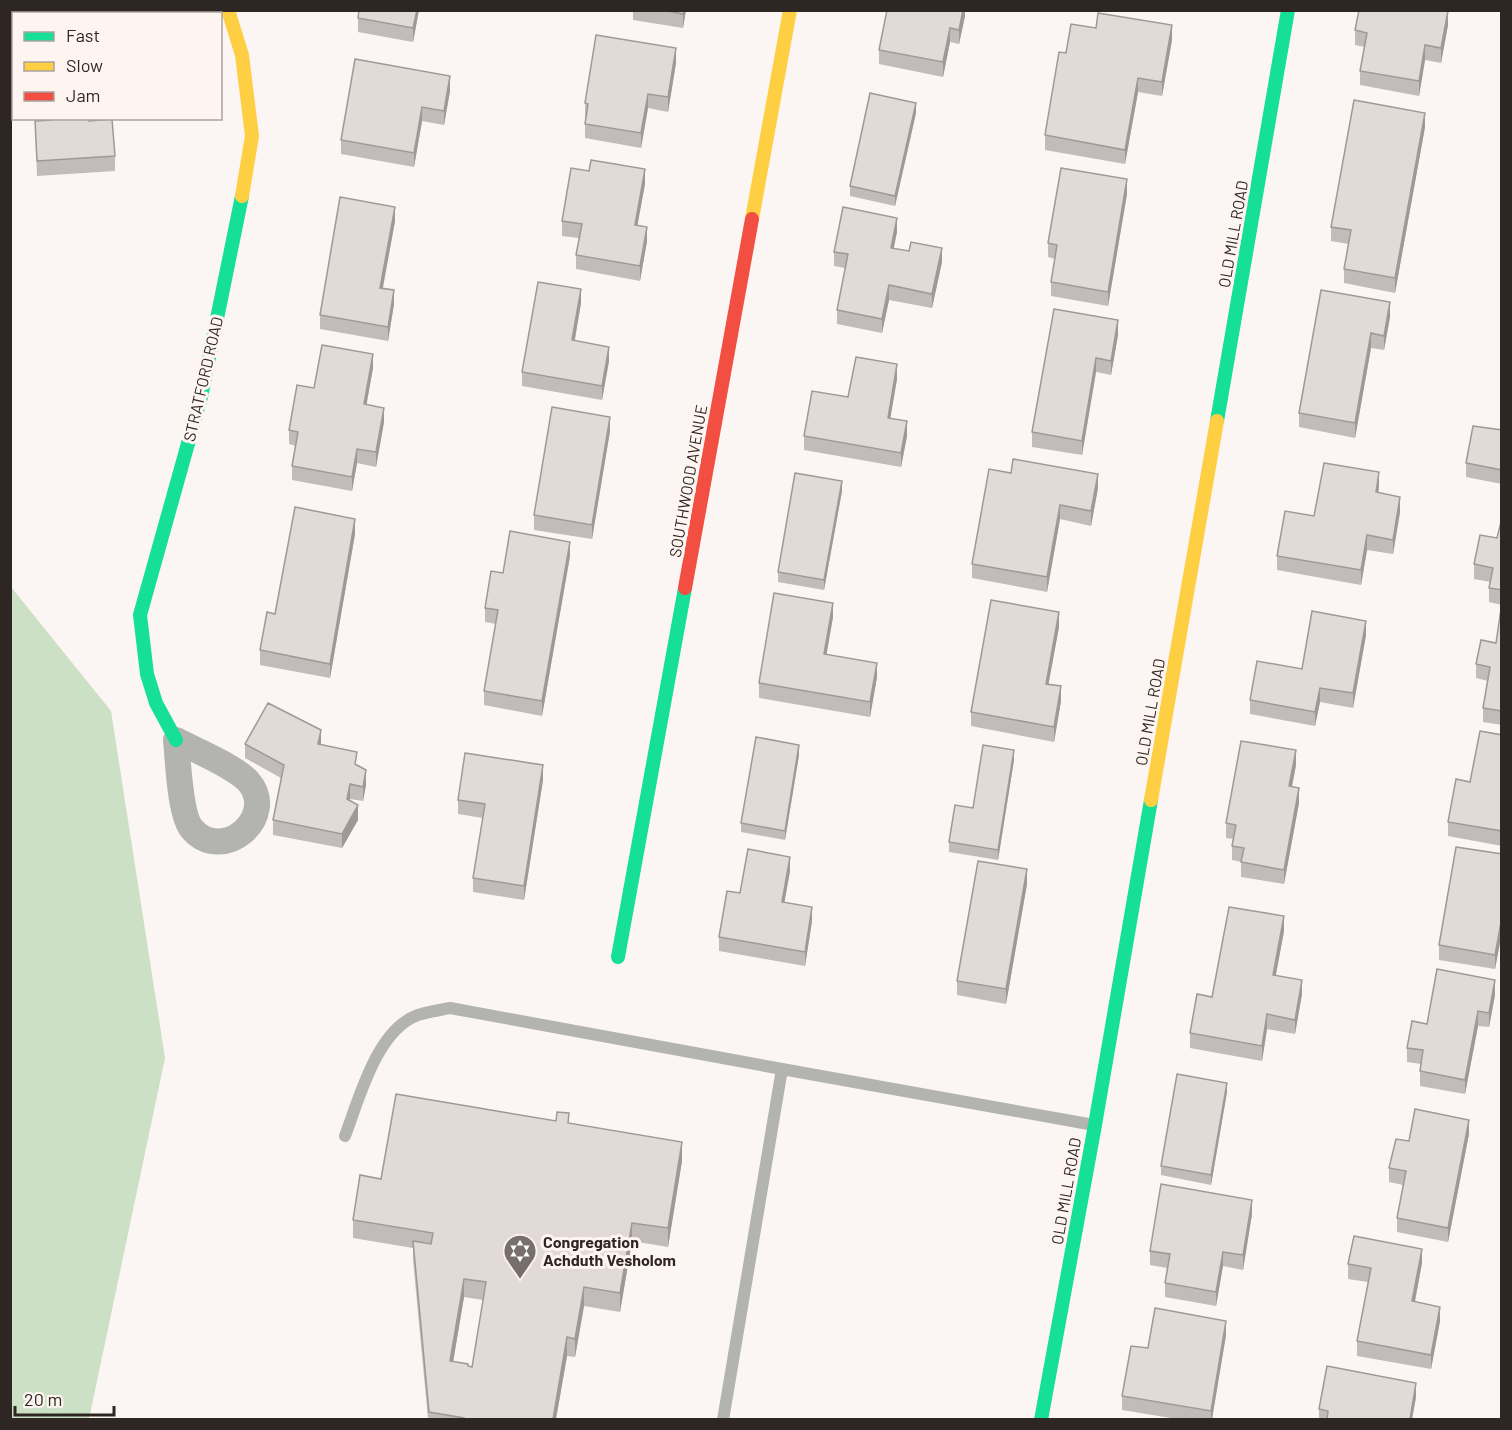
<svg xmlns="http://www.w3.org/2000/svg" width="1512" height="1430" font-family="Barlow,sans-serif">
<style>
.forest{fill:#cbe0c4}
.lines{fill:none;stroke-linecap:round;stroke-linejoin:round}
.lane{stroke:#b3b3b2;stroke-width:12}
.street{stroke:#b3b3b2;stroke-width:26}
.fast{stroke:#16e098;stroke-width:14}
.slow{stroke:#ffcf43;stroke-width:14}
.jam{stroke:#f24e42;stroke-width:14}
.wall{fill:#c2bbb9;fill-rule:evenodd}
.shaded-wall{fill:#9e9996}
.building{fill:#e1dad7;stroke:#9e9996;stroke-width:1.5;fill-rule:evenodd}
.labels{text-anchor:middle;stroke-width:6;stroke-linejoin:round;paint-order:stroke}
.street-label{font-size:16px;fill:#2e2622;stroke:#fef5f1}
.poi-label{font-size:16px;font-weight:bold;fill:#2e2622;stroke:#fef5f1;text-anchor:start}
</style>
<rect width="100%" height="100%" fill="#fbf6f4"/>
<path class="forest" d="M11,587l100,124 54,347 -76,361h-78z"/>
<g class="lines">
<path class="lane" d="M345,1136c14,-37 32,-107 73,-121 10,-3 21,-5 32,-7l332,61
M723,1420l59,-351 312,56"/>
<path class="street" d="M176,740c19,10 58,26 72,41 31,35 -25,84 -56,48 -12,-13 -14,-69 -16,-89z"/>
<path class="fast" d="M1217,421l71,-411
M176,740l-20,-37 -9,-29 -7,-59 61,-218 41,-201
M618,957l67,-369
M1041,1420l54,-295 56,-325"/>
<path class="slow" d="M228,10l14,45 10,81 -10,60
M752,219l38,-209
M1151,800l66,-379"/>
<path class="jam" d="M685,588l67,-369"/>
</g>
<path class="wall" d="M359,10h60l-6,32 -55,-10v-14z
M633,10h53l-3,18 -50,-8z
M965,10v6l-6,28 -9,-2 -7,35 -64,-13v-14z
M1448,25l-7,38 -16,-3 -6,36 -59,-11v-14l5,-24 -10,-2v-15z
M1172,40l-10,56 -24,-4 -13,72 -80,-14v-15l21,-82z
M676,63l-8,49 -20,-4 -7,40 -56,-10v-14l1,-6 -1,-1v-14z
M450,91l-6,34 -22,-4 -8,46 -73,-13v-14z
M916,113l-21,93 -45,-10v-10z
M49,118h39l1,3 26,35v15l-78,5 -2,-55 14,-1z
M1425,127l-30,166 -51,-10v-14l4,-25 -17,-3v-14z
M645,184l-8,41 10,16 -7,40 -64,-12v-14l3,-17 -17,-2v-15z
M1127,194l-19,112 -57,-10v-14l4,-23 -7,-2v-14z
M395,221l-12,67 11,16 -6,37 -68,-12v-14z
M897,232l-4,16 49,14 -10,46 -43,-8 -7,33 -45,-9v-14l8,-42 -11,-2v-14z
M1321,290l69,27 -6,33 -13,-2 -16,90 -56,-11v-14z
M581,303l-6,37 34,21 -7,39 -80,-14v-14z
M1054,309l64,26 -7,40 -15,-3 -14,83 -50,-8v-15z
M373,368l-7,37 18,17 -8,45 -19,-4 -5,28 -60,-11v-14l4,-20 -7,-2v-14l25,-42z
M897,379l-7,39 17,18 -6,31 -97,-17v-14l44,-39z
M1502,430v54l-36,-7v-14z
M610,431l-18,108 -58,-9v-15z
M989,469l109,19 -7,38 -31,-7 -13,73 -75,-14v-14z
M1379,487l-1,6 22,19 -7,42 -26,-4 -6,35 -84,-15v-14l37,-40z
M842,491l-18,99 -46,-8v-10z
M1502,518v87l-13,-3v-14l2,-6 -17,-3v-15l23,-26z
M355,534l-25,144 -70,-13v-15l15,-36z
M570,556l-28,160 -58,-11v-14l12,-67 -11,-2v-14l18,-35z
M1502,609v116l-19,-3v-14l5,-27 -12,-3v-14l20,-21z
M833,617l-7,38 51,22 -7,40 -111,-19v-15z
M1059,627l-11,57 13,17 -7,41 -83,-16v-14z
M1366,635l-13,73 -33,-6 -5,24 -65,-12v-14l52,-31z
M1502,735v111l-54,-10v-14l22,-40z
M245,744l76,1 36,20 9,20 -3,16 -13,-2v2l8,19 -16,28 -69,-13v-15l8,-42 -36,-20z
M799,755l-14,85 -44,-8v-9z
M1014,760l-16,100 -49,-8v-10z
M1296,765l-4,22 7,16 -15,81 -43,-7v-15l-9,-2v-14l1,-7 -7,-1v-15z
M543,780l-19,120 -51,-8v-14l10,-60 -25,-4v-14z
M1502,854v78l-7,37 -56,-9v-15z
M790,871l-6,31 28,19 -7,45 -86,-15v-14l21,-44z
M1027,884l-21,120 -49,-9v-14z
M1284,931l-8,44 26,19 -7,40 -28,-5 -5,32 -72,-13v-15l22,-36z
M1495,995l-6,32 -11,-1 -13,68 -45,-8v-15l1,-7 -14,-2v-14l20,-24z
M1227,1092l-16,93 -50,-10v-9z
M569,1123l113,38 -14,86 -36,-6 -12,71 -36,-6 -9,51 -8,-1 -11,63h-128l-15,-159v-12l-60,-10v-18l28,-41zM464,1297l19,3 -11,67 -19,-5z
M1469,1134l-21,108 -51,-10v-14l6,-33 -14,-3v-14l20,-27z
M1252,1214l-9,56 -20,-4 -7,40 -51,-9v-14l2,-15 -17,-3v-14z
M1422,1263l-7,39 25,19 -9,48 -74,-13v-15l11,-59 -20,-3v-15z
M1226,1335l-14,84h-35l-55,-9v-14l26,-48z
M1416,1397l-4,22h-93v-10z"/>
<path class="shaded-wall" d="M417,10h2l-6,32v-14z
M684,10h2l-3,18v-14z
M963,10h2v6l-6,28v-14z
M1448,11v14l-7,38v-15z
M1172,25v15l-10,56v-14z
M950,28v14l-7,35v-15z
M1425,45v15l-6,36v-15z
M676,48v15l-8,49v-15z
M450,76v15l-6,34v-14z
M1138,78v14l-13,72v-14z
M648,94v14l-7,40v-15z
M916,103v10l-21,93v-10z
M422,107v14l-8,46v-14z
M1425,113v14l-30,166v-15z
M645,169v15l-10,55v-14z
M1127,179v15l-19,112v-14z
M395,207v14l-15,81v-14z
M897,218v14l-6,30v-14z
M647,227v14l-7,40v-15z
M942,248v14l-10,46v-14z
M889,285v15l-7,33v-14z
M581,289v14l-9,51v-14z
M394,290v14l-6,37v-14z
M1390,302v15l-6,33v-14z
M1118,320v15l-7,40v-14z
M1371,333v15l-16,90v-15z
M609,347v14l-7,39v-14z
M373,354v14l-9,51v-15z
M1096,358v14l-14,83v-14z
M897,364v15l-9,53v-14z
M384,408v14l-8,45v-15z
M610,417v14l-18,108v-14z
M907,421v15l-6,31v-14z
M357,449v14l-5,28v-14z
M1379,472v15l-3,20v-15z
M1098,474v14l-7,38v-15z
M842,481v10l-18,99v-10z
M1400,497v15l-7,42v-14z
M1060,505v14l-13,73v-15z
M355,519v15l-25,144v-14z
M1367,535v15l-6,35v-15z
M570,542v14l-28,160v-15z
M833,603v14l-9,52v-15z
M1059,612v15l-13,71v-14z
M1366,621v14l-13,73v-15z
M877,663v14l-7,40v-15z
M1061,686v15l-7,41v-15z
M1320,688v14l-5,24v-14z
M321,730v14l-3,15v-15z
M799,745v10l-14,85v-9z
M1014,750v10l-16,100v-10z
M1296,750v15l-7,36v-15z
M543,765v15l-19,120v-14z
M366,770v15l-3,16v-14z
M350,784v15l-3,15v-15z
M1299,788v15l-15,81v-14z
M358,805v15l-16,28v-14z
M790,857v14l-8,45v-14z
M1027,869v15l-21,120v-15z
M812,907v14l-7,45v-14z
M1284,916v15l-11,58v-14z
M1502,917v15l-7,37v-14z
M1302,980v14l-7,40v-14z
M1495,980v15l-6,32v-14z
M1478,1011v15l-13,68v-14z
M1267,1014v15l-5,32v-15z
M1227,1083v9l-16,93v-10z
M1469,1120v14l-21,108v-14z
M682,1142v19l-14,86v-19z
M1252,1200v14l-9,56v-15z
M632,1223v18l-12,71v-19z
M1422,1249v14l-10,53v-15z
M1223,1252v14l-7,40v-14z
M464,1279v18l-14,83v-19z
M584,1287v19l-9,51v-18z
M1440,1307v14l-9,48v-14z
M1226,1321v14l-14,84h-1v-8z
M567,1337v19l-11,63h-3z
M1416,1383v14l-4,22h-2z"/>
<path class="building" d="M359,10h58l-4,18 -55,-10z
M663,10h21l-1,4z
M887,10h76l-4,20 -9,-2 -7,34 -64,-12z
M1359,10l89,1 -7,37 -16,-3 -6,36 -59,-10 7,-38 -12,-3z
M1098,13l74,12 -10,57 -24,-4 -13,72 -80,-15 14,-83 7,1 5,-29 25,4z
M596,35l80,13 -8,49 -20,-3 -7,39 -56,-9 3,-20 -3,-1z
M355,59l95,17 -6,35 -22,-4 -8,46 -73,-13z
M870,93l46,10 -21,93 -45,-10z
M1354,100l71,13 -30,165 -51,-9 7,-39 -20,-3z
M50,118h38l1,3 23,-2 3,37 -78,5 -2,-40 15,-1z
M591,160l54,9 -10,56 12,2 -7,39 -64,-11 6,-31 -20,-3 9,-53 18,3z
M1061,168l66,11 -19,113 -57,-10 6,-37 -9,-2z
M340,197l55,10 -15,81 14,2 -6,37 -68,-12z
M843,207l54,11 -6,30 18,3 2,-9 31,6 -10,46 -43,-9 -7,34 -45,-9 11,-56 -14,-2z
M538,282l43,7 -9,51 37,7 -7,39 -80,-14z
M1321,290l69,12 -6,34 -13,-3 -16,90 -56,-10z
M1054,309l64,11 -7,41 -15,-3 -14,83 -50,-9z
M322,345l51,9 -9,50 20,4 -8,44 -19,-3 -5,28 -60,-11 6,-34 -9,-2 8,-45 17,3z
M856,357l41,7 -9,54 19,3 -6,32 -97,-17 8,-45 36,6z
M552,407l58,10 -18,108 -58,-10z
M1473,426l29,4v40l-36,-7z
M1013,459l85,15 -7,37 -31,-6 -13,72 -75,-13 17,-95 22,4z
M1324,463l55,9 -3,20 24,5 -7,43 -26,-5 -6,35 -84,-14 8,-45 29,5z
M795,473l47,8 -18,99 -46,-8z
M295,507l60,12 -25,145 -70,-14 7,-38 8,2z
M1502,518v72l-13,-2 4,-20 -19,-4 6,-29 17,3z
M510,531l60,11 -28,159 -58,-10 14,-81 -13,-2 6,-37 12,2z
M774,593l59,10 -9,51 53,9 -7,39 -111,-19z
M991,600l68,12 -13,72 15,2 -7,41 -83,-15z
M1501,609h1v102l-19,-3 7,-41 -14,-3 5,-24 15,3z
M1312,611l54,10 -13,72 -33,-5 -5,24 -65,-12 7,-39 45,8z
M268,703l53,27 -3,14 39,8 -2,12 11,6 -3,17 -13,-3 -3,15 11,6 -16,29 -69,-14 11,-55 -39,-21z
M1480,731l22,4v96l-54,-9 8,-43 14,3z
M756,737l43,8 -14,86 -44,-8z
M1241,741l55,9 -7,36 10,2 -15,82 -43,-8 3,-14 -12,-2 4,-21 -10,-2z
M983,745l31,5 -16,100 -49,-8 6,-37 18,3z
M465,753l78,12 -19,121 -51,-8 12,-74 -27,-4z
M1456,847l46,7v63l-7,38 -56,-10z
M748,849l42,8 -8,45 30,5 -7,45 -86,-15 8,-46 13,2z
M978,861l49,8 -21,120 -49,-8z
M1229,907l55,9 -11,59 29,5 -7,40 -28,-6 -5,32 -72,-13 7,-39 15,3z
M1437,969l58,11 -6,33 -11,-2 -13,69 -45,-9 3,-21 -16,-2 5,-27 15,3z
M1177,1074l50,9 -16,92 -50,-9z
M396,1094l160,27 1,-9 12,1 -1,10 114,19 -14,86 -36,-5 -12,70 -36,-6 -9,52 -8,-2 -14,82h-89v-1l-35,-6 -16,-171 18,3 2,-11 -80,-13 7,-45 21,4zM464,1279l22,3 -14,85 -4,-1v-2l-18,-3z
M1415,1109l54,11 -21,108 -51,-10 9,-47 -17,-3 7,-29 13,2z
M1161,1184l91,16 -9,55 -20,-3 -7,40 -51,-9 5,-29 -20,-3z
M1354,1236l68,13 -10,52 28,6 -9,48 -74,-14 14,-73 -23,-4z
M1155,1308l71,13 -15,90 -89,-15 9,-50 17,2z
M1327,1366l89,17 -6,36h-83l1,-8 -9,-2z"/>
<defs>
<g id="synagogue-pin" transform="scale(1.725)"><path d="M0 17L-7.5 6A9.5 9.5 0 1 1 7.5 6Z" fill="#766f6c" stroke="#fef5f1"/><path d="M0-6.5L5.6 3.2H-5.6ZM0 6.5L5.6-3.2H-5.6Z" fill="#fff"/></g>
</defs>
<g fill-rule="evenodd">
<use href="#synagogue-pin" x="520" y="1251"/>
</g>
<g class="labels">
<g class="street-label">
<text transform="translate(1233 234) rotate(-80)" y="6">OLD MILL ROAD</text>
<text transform="translate(203 379) rotate(-77)" y="6">STRATFORD ROAD</text>
<text transform="translate(688 481) rotate(-80)" y="6">SOUTHWOOD AVENUE</text>
<text transform="translate(1150 712) rotate(-80)" y="6">OLD MILL ROAD</text>
<text transform="translate(1066 1191) rotate(-80)" y="6">OLD MILL ROAD</text>
</g>
<g class="poi-label">
<text x="543" y="1248">Congregation<tspan x="543" dy="18">Achduth Vesholom</tspan></text>
</g>
</g>
<rect width="1512" height="1430" fill="none" stroke="#2e2622" stroke-width="24"/>
<rect x="12" y="12" width="210" height="108" fill="#fef5f1" stroke="#aba29e" stroke-width="1.5"/>
<rect x="24" y="32" width="30" height="9" fill="#16e098" stroke="#aba29e" stroke-width="1.5"/>
<text x="66" y="42" font-size="18" fill="#2e2622">Fast</text>
<rect x="24" y="62" width="30" height="9" fill="#ffcf43" stroke="#aba29e" stroke-width="1.5"/>
<text x="66" y="72" font-size="18" fill="#2e2622">Slow</text>
<rect x="24" y="92" width="30" height="9" fill="#f24e42" stroke="#aba29e" stroke-width="1.5"/>
<text x="66" y="102" font-size="18" fill="#2e2622">Jam</text>
<path d="M15 1406v9h99v-9" fill="none" stroke="#2e2622" stroke-width="3"/>
<text x="24" y="1406" font-size="18" fill="#2e2622" stroke="#fef5f1" stroke-width="4.5" paint-order="stroke">20 m</text>
</svg>
